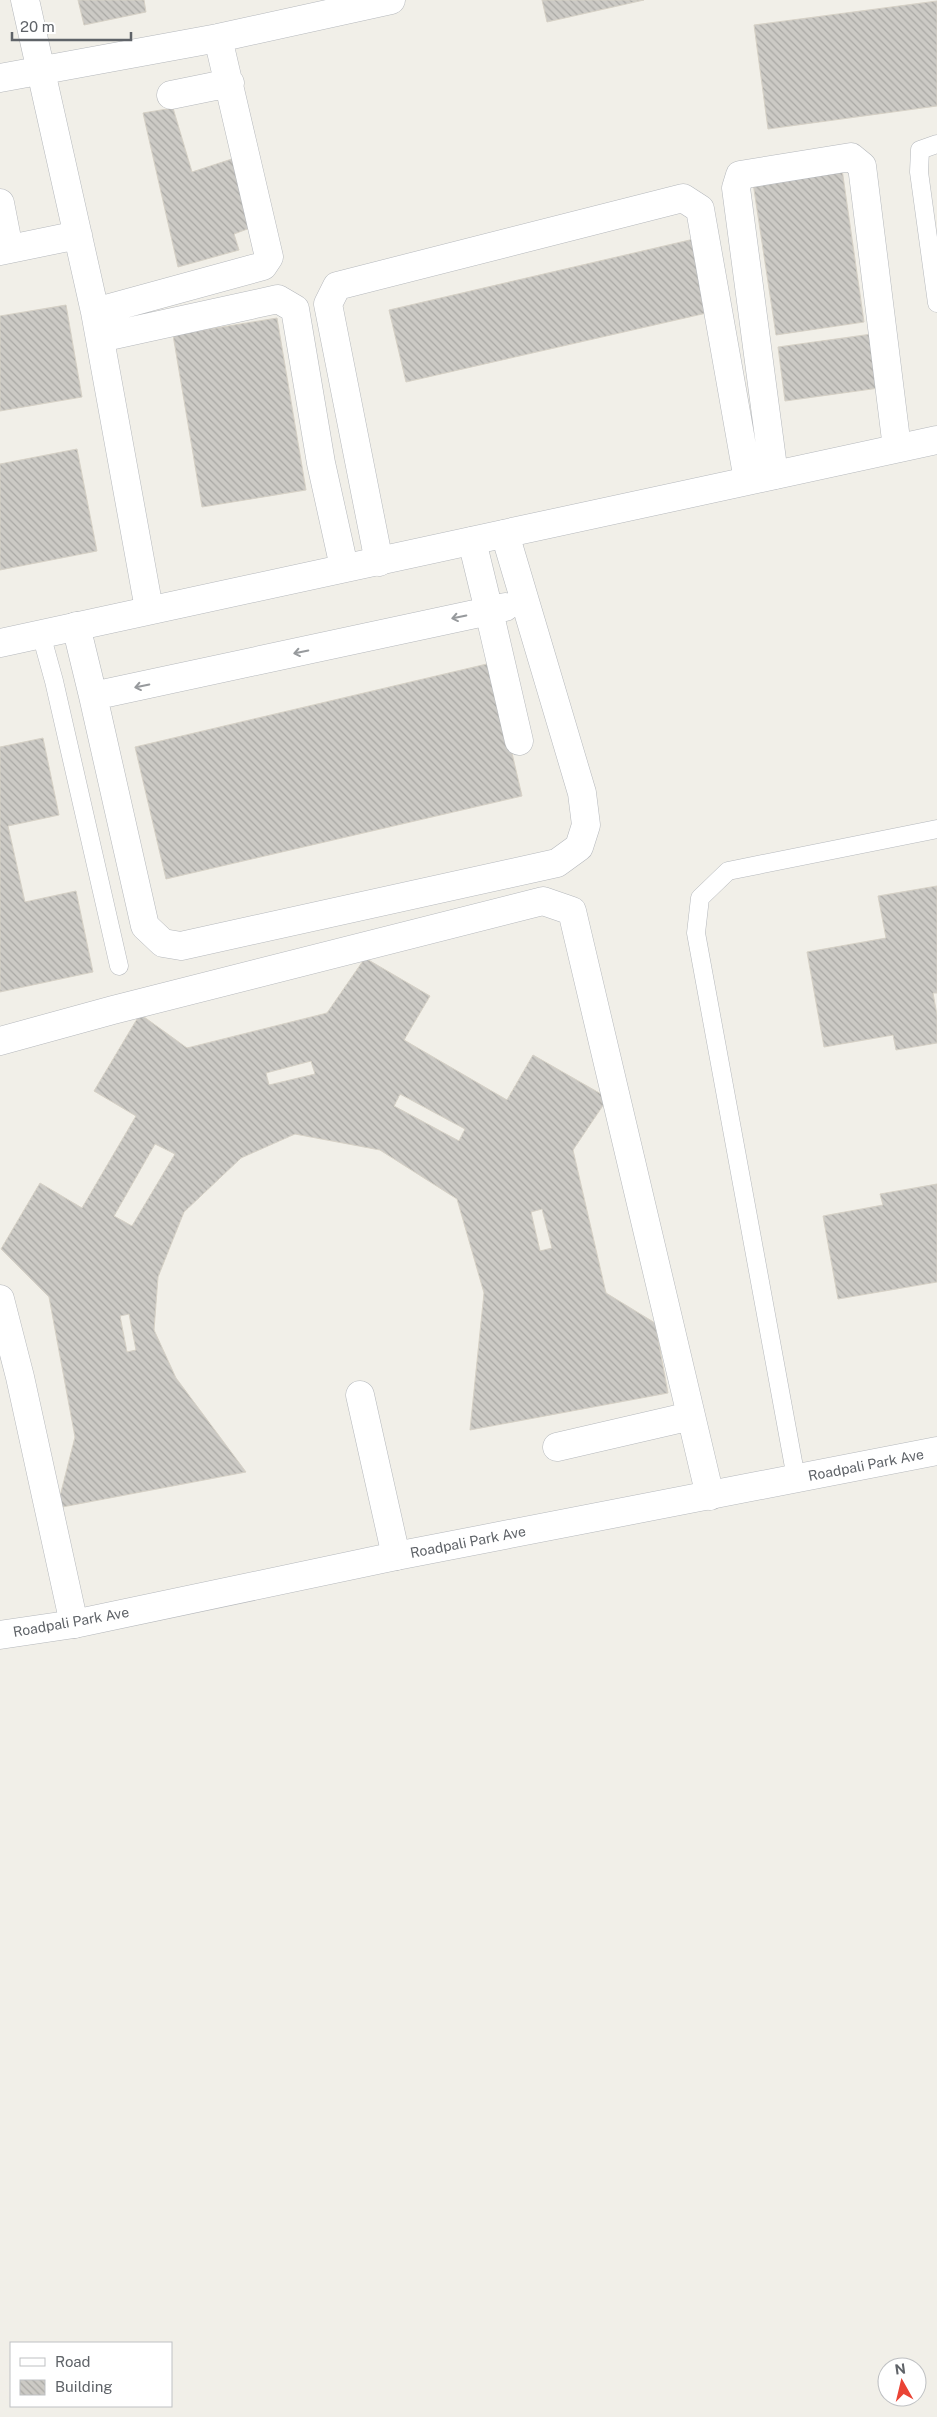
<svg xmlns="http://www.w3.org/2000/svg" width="937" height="2417" font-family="'Public Sans',sans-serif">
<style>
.building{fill:url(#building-back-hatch);stroke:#d6d1c6;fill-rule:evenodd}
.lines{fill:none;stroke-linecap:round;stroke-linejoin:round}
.service-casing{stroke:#b5b8bc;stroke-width:19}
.minor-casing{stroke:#b5b8bc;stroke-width:29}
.tertiary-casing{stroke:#b5b8bc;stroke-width:29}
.service{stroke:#fff;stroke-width:18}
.minor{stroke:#fff;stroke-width:28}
.tertiary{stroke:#fff;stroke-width:28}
.oneway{stroke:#979a9d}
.labels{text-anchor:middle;stroke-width:4;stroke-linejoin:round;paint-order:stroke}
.street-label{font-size:14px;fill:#5f6368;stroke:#fff}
</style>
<defs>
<pattern id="building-back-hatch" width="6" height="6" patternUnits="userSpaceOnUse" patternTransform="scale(1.25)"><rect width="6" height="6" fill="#cccac5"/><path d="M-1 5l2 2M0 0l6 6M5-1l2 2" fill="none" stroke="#a9a8a4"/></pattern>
</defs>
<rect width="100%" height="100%" fill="#f1efe8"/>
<path class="building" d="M78,0h66l2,12 -62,13z
M542,0h102l-97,22z
M937,1v105l-169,23 -14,-104z
M173,108l19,64 46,-15 20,68 -24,9 5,16 -61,17 -35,-154z
M842,169l22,153 -88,13 -23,-152z
M694,239l17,73 -305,70 -17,-72z
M66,305l16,92 -82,14v-95z
M277,318l29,172 -104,17 -29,-172z
M872,334l7,54 -94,13 -7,-54z
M77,449l20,102 -97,19v-106z
M491,663l31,133 -356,83 -31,-132z
M43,738l16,77 -51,11 17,76 51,-11 17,81 -93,20v-245z
M937,886v107h-4l4,22v28l-41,7 -3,-15 -69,12 -17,-95 79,-14 -8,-42z
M365,958l65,38 -26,44 103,60 26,-45 75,43 -35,52 33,143 49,30 13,70 -198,37 14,-137 -27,-94 -77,-49 -85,-16 -54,24 -57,54 -26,65 -4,53 22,48 70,94 -189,36 18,-71 -26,-140 -48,-48 39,-66 42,25 54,-92 -42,-25 46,-77 47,34 140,-35zM311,1061l4,13 -46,11 -3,-12zM400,1094l65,35 -6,12 -65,-35zM155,1144l20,10 -43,72 -18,-10zM542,1209l10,39 -12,3 -9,-39zM129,1314l7,36 -9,2 -7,-36z
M937,1184v98l-99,17 -15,-83 60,-11 -3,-11z"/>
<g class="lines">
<g class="service-casing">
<path id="service" d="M937,144l-17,6 -1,22 18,131
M41,634l13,47 65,285
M796,1478l-100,-545 4,-35 28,-27 209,-42"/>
</g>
<g class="minor-casing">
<path id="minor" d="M25,0l70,312 54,297
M0,78l218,-40 173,-38
M171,95l59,-12
M0,203l9,46
M0,251l78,-16
M95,312l168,-46 6,-9 -51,-219
M100,338l178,-39 17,10 26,154 23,104
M774,475l-38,-287 4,-13 111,-18 11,9 35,282
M379,562l-51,-258 9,-18 346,-88 17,11 48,271
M505,607l-16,4 30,130
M76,626l17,70 396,-85 -17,-70
M93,696l52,230 18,17 18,3 376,-83 22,-16 7,-22 -4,-32 -77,-259
M0,1041l113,-31 430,-109 29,10 138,585
M0,1299l20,78 54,247
M360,1395l36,161
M557,1447l134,-31"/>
</g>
<g class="tertiary-casing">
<path id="tertiary" d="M0,643l937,-203
M0,1635l74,-11 322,-68 541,-105"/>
</g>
<use href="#service" class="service"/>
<use href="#minor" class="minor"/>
<use href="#tertiary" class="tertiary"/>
</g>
<defs><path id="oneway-shaft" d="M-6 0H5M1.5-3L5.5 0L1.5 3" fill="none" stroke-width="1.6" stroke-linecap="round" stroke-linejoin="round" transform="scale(1.25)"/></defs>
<g class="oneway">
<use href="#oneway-shaft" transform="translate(459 617) rotate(168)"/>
<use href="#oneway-shaft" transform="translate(301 652) rotate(168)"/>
<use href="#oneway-shaft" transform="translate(142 686) rotate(168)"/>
</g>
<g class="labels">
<g class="street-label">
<text transform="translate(866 1465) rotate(-11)" y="5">Roadpali Park Ave</text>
<text transform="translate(468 1542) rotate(-11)" y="5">Roadpali Park Ave</text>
<text transform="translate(71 1622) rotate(-10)" y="5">Roadpali Park Ave</text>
</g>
</g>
<rect x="10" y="2342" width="162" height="65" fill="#ffffff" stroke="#bfc1c3"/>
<rect x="20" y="2358" width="25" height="8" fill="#ffffff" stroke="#bfc1c3"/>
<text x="55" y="2367" font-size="15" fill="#5f6368">Road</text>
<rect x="20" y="2380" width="25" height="15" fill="url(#building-back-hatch)" stroke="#bfc1c3"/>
<text x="55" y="2392" font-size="15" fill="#5f6368">Building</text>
<g transform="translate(902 2382) rotate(352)"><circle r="24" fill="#ffffff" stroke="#bfc1c3"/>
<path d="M0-4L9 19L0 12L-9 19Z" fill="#ea4335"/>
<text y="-8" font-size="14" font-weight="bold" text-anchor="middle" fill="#5f6368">N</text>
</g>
<path d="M12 32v8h119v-8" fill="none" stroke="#5f6368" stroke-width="2.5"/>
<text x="20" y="32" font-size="15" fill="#5f6368" stroke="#ffffff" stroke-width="4" paint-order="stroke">20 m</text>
</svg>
